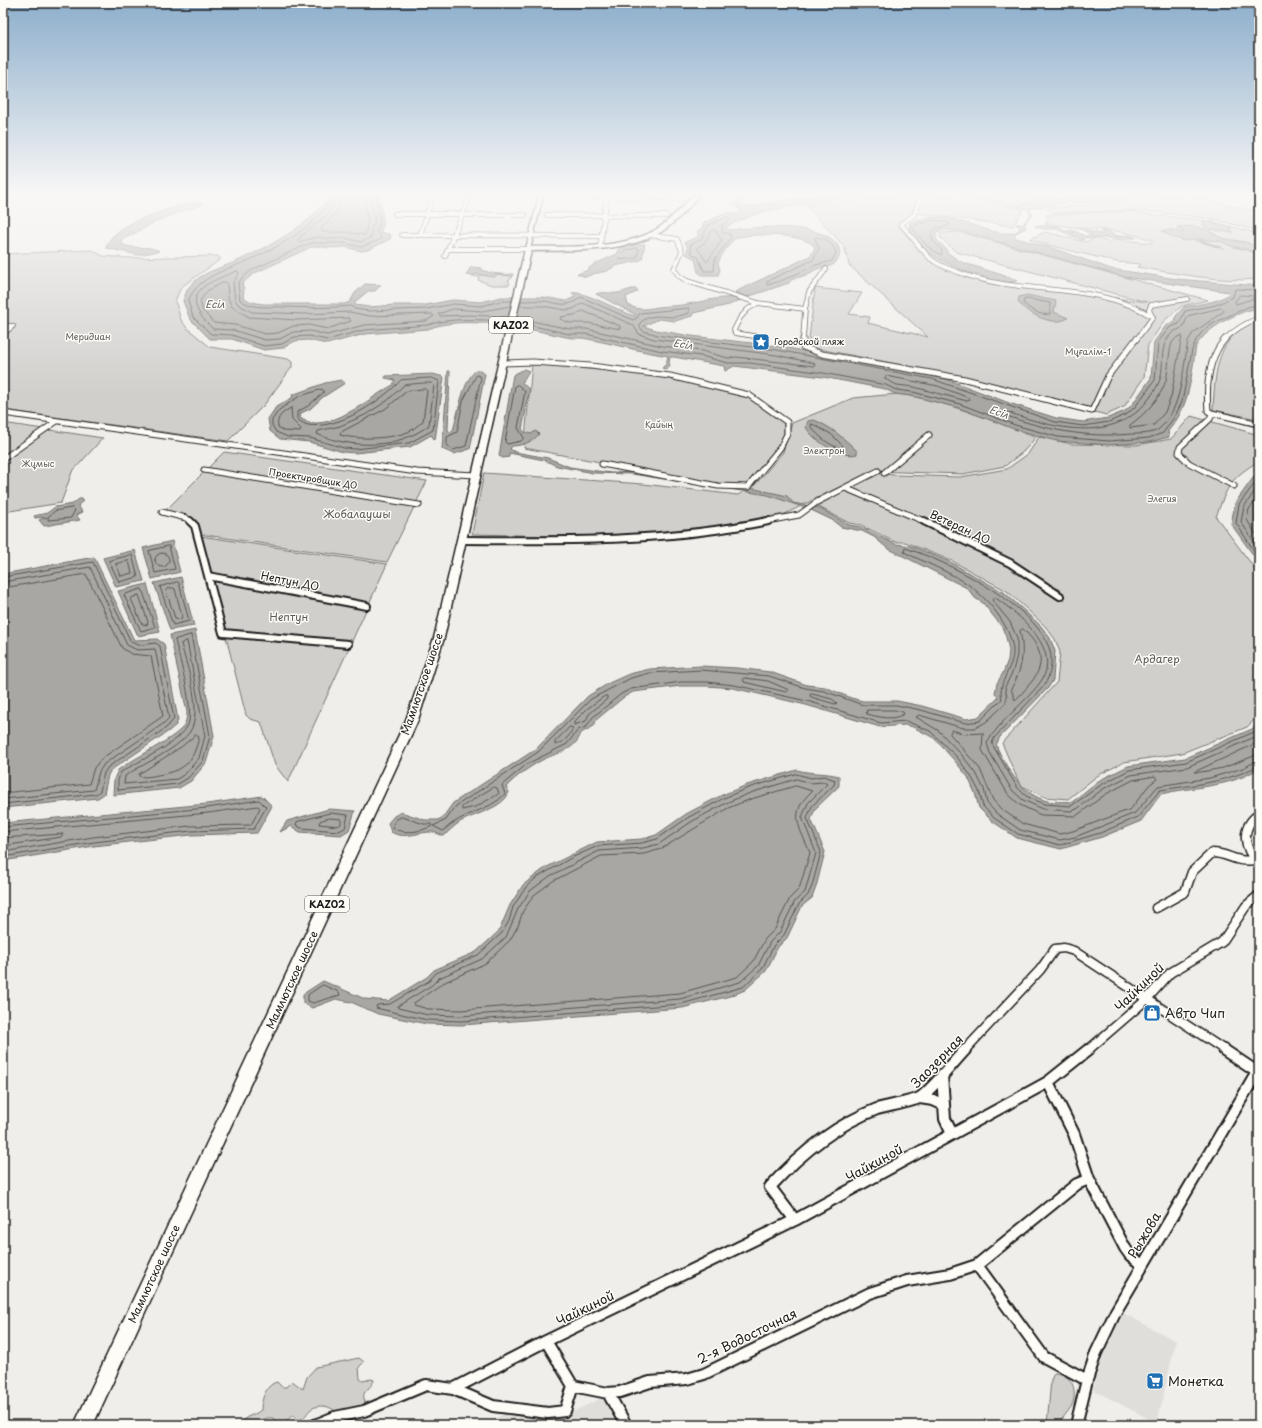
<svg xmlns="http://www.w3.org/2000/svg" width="1262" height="1428" font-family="'Playpen Sans',sans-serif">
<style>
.built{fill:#e0deda}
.green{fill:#d0cfcc;stroke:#767674}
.water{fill:#a8a7a3;stroke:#706f6d}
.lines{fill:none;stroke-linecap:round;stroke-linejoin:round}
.shore{stroke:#545452;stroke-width:1}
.stream{stroke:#706f6d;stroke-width:1}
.minor-far4-casing{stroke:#1c1c1c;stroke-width:5.5}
.minor-far3-casing{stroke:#1c1c1c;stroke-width:7}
.minor-far2-casing{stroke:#1c1c1c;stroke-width:10}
.minor-far1-casing{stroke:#1c1c1c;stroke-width:11}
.minor-casing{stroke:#1c1c1c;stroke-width:14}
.major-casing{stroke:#1c1c1c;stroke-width:3}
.highway-casing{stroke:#1c1c1c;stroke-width:3}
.minor-far4{stroke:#fdfcf7;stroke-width:4}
.minor-far3{stroke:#fdfcf7;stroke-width:5}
.minor-far2{stroke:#fdfcf7;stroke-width:6}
.minor-far1{stroke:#fdfcf7;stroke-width:8}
.minor{stroke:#fdfcf7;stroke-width:10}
.major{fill:#fdfcf7;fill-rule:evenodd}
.highway{fill:#fdfcf7;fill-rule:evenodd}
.labels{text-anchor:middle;stroke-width:3;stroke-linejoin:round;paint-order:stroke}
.far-park-label{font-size:9px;fill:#5b5b5a;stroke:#fdfcf7}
.far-poi-label{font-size:9px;fill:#1c1c1c;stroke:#fdfcf7;text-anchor:start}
.far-street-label{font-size:9px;fill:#1c1c1c;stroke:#fdfcf7}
.far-water-label{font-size:10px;font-style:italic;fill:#5b5b59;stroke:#fdfcf7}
.shield{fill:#fdfcf7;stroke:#605f5e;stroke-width:1}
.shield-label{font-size:10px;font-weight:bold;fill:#1c1c1c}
.park-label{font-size:11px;fill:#5b5b5a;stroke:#fdfcf7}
.street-label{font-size:11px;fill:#1c1c1c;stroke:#fdfcf7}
.near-street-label{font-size:13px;fill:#1c1c1c;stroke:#fdfcf7}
.near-poi-label{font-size:13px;fill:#1c1c1c;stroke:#fdfcf7;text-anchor:start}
</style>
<rect width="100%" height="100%" fill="#f0eeea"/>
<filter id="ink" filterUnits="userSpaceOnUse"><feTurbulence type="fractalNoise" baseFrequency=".025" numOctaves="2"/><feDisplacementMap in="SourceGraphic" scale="8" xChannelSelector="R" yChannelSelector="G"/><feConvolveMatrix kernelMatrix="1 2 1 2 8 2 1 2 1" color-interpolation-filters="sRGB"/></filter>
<g filter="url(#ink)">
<path class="built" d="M1123,1313l53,28 -19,82 -64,-33 10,-35z
M606,1396l16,29h-134l16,-12 23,4 39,-2z"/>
<path class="green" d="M905,196h14l-8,19 -11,6 -2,5 30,33 12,7 35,14 172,22 -191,-50 -16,-15 1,-4 18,-1 249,68 -26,6 -18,15 -16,24 -4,32 -20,30 -18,8 -140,-38 -158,-30 7,-59 47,5 -13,21 21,3 -2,6 60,14 -79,-72 -5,-19 -37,-40z
M923,196h46l54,14 -10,16 -96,-13z
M977,196h123l-63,4 -23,6z
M1135,196h56l68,16v19l-45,-12 -75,-9 -85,3 -7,-5 77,-5 11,-4z
M1132,211l20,4 59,6 48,13v17l-6,-2 3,-1 -11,-6 -24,-4 -12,-7 1,-2 23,4 -2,-5 -19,-5 -9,1 3,3 -2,2 -10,-2 -16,2 6,2 -1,2 -10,-3 -10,1 11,7 20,2 28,7 -25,-8 23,2 11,5 28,7v26c-38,4 -84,-6 -122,-12l4,-3 -24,-2 -69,-17 -18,-6 15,-7 41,10 9,-4 14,4 5,-3 36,4 3,-3 -30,-8 -78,-8 3,-6 -2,-3z
M92,250l11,6 26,2 89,-2 3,3 -40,28 -6,14 6,19 6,8 23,19 78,12 4,3v5l-28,38 -36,36 -225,-31v-156z
M475,274l19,3 4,-3 12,2 2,2 -4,3 2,2 -1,2h-17l-14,-5 1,-3 -6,-1z
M1259,321v95l-6,2 -40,-8c2,-37 3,-77 46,-89z
M532,364l112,10 103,21 37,27v13l-8,16 -30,34 -27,-1 -195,-36z
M896,394c47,5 96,27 140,43l-12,14 -19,15 -42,8 -92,-3 -86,43 -140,24 -173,-4 12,-61 159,11 95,11 18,-11 27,-32 9,-29 61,-25z
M1191,416l68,19v26c-29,17 -32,26 -43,56l43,57v141l-12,12 -65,26 -58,9 -27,14 -29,23 -23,-2 -25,-12 -18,-42 55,-61 3,-30 -5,-13 -10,-13 -38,-35 -55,-30 -47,-19h-10l-34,-17 -12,-2 -32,-17 61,-33 15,2 67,2 47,-8 21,-15 11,-17 33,7 64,1 35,-6z
M3,423l100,15 -31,34 -11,31 -58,9z
M224,452l203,29 -40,81 -188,-28 -4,-12 -30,-11z
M200,536l187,28 -99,218 -13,-17 -14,-43 -11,-3 -4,-4z
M359,1358l5,4 -5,5 1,12 3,2 8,-2 3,1c-4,12 -15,9 -8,24l-3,4c-7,1 -15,4 -22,4 -9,0 -11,-9 -26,-5 -8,2 -8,11 -16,13l-6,-5 -12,10 -4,-1 -4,-6c-7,-1 -12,2 -17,7l-12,-1 -1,-4c5,-5 13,-5 18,-10 0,-10 5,-26 16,-28l5,5h4l6,-6 11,8 4,-12 9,-10z
M1054,1373c18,0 25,18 17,34 -4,6 -9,11 -12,18h-12l4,-45z"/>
<path class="water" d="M328,196h51l5,28 -4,8 11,3 -1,4 -22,11 -7,1 -16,-4 -16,1 -12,-2 -6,1 -58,27 -11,10 2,5 -1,8 8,5 12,2h81l6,-2 5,-9 10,-9 16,1 -6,6h-7l-13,11v3l14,2 25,-2h32l27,-5 28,2 20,-5h42l23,4 9,-4 -3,-4c11,-3 49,19 62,23l2,-1 -40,-21c7,-3 14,0 22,-1 7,-1 12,-5 19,-4v3l-11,5 2,8c12,6 18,4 30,2 10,-1 20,-1 30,-3 19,-3 36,-9 55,-5l-14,6 -36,8 -1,3 -17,5 -16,-2 -16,7 13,4 35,6 86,10 164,31 68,26 47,15 27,4 25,-4 17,-7 7,-6 19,-27 3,-36 13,-18 8,-2 1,-6 8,-9c15,-3 31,-4 44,-12l1,-3 -104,-15 -165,-46 -15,-1 -9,2v7l9,9 3,5 13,9 57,18c-12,11 -73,-16 -86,-25 -9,-5 -17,-15 -23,-24l1,-8c37,-21 87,22 109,7l1,-3 -4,-3h7l8,-9 -3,-4 2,-1 3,5 -6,5 -3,7 2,1 -12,6 2,4 36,10 59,21 66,10 82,7v22c-20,3 -52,19 -63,38 -5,30 -6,61 -28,85l1,6 -20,5 -40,3 -52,-4 -43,-12 -55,-21 -47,-12 -17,-2 -10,-5 -62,-12 -89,-11 -9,5 -1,-5 -50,-9h-4l-1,6 1,2 -3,5 -5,-2 4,-4 2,-8c-27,-4 -54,-12 -80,-17 -7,-2 -15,0 -22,-2 -37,-8 -102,-23 -138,-8l-63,5 -38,10 -19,-4 -13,1 -12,7 -19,2 -32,-11h-22l-20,-20 -7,-18c2,-4 3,-11 6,-14 11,-14 31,-19 46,-25 29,-13 78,-37 93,-66z
M744,196h5l-9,9 5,2 67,-11h72c-13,2 -26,0 -40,2 -40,7 -83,9 -119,30l3,2c22,-3 102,-9 111,18 2,6 0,12 -5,16 -6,4 -11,3 -17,5 -2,1 -4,2 -5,3 -6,4 -14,5 -21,8l-2,3 -42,14 -12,-5 75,-36 5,-8c-6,-15 -66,-15 -79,-10 -6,3 -15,18 -18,25l2,7 -2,5h-16l-4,-3 -3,-13 -9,-5 2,-6 -3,-6 13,-5v-6l6,-5 -2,-1 1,-2 26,-11 6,2 7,-2 -10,-9 6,-2z
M1112,196h19l-7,4 -7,1 -52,2 -38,6 -10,-2 24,-7z
M195,202l9,2 -45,16 -37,20v4c12,7 26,0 37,7l-21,4 -32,-7c5,-26 67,-40 89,-46z
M1202,221l29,7 2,5 -23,-4 -1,2 12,7 27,5 9,4 -3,2 5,4 -25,-6 -14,-6 -23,-2 27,10 -30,-9 -9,1 -11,-3 -12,-7 11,-1 10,3 1,-2 -7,-4 16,-1 11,3 2,-2z
M1035,226h21l18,7 -5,-5 16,8 7,-1 -13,-7 22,6h2l-2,-3 2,-1 16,6 9,-1 8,3h-53v2l-27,-11h-12z
M639,244h6l-3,15 -3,2 -24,5 -8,5 -14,3 -7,3 -9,-3 9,-3 7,-6 24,-11 3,-6z
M471,267l11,1v2c10,4 21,5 31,4l-1,4 -2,-2 -12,-2 -4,3 -19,-3 -2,2 -7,-1z
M1027,295l29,6 -2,11 14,6c-14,10 -42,-5 -50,-16l1,-5z
M524,369l5,2 -7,12 8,7 -5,18 1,2 -4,19 2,3 7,2 5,-3 3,3c-6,8 -18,12 -27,12l-2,3 5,3 33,6 22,9 41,6 24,-1 120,17 28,6 4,1 6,7 26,5 30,17 12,2 34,17 16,2 37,15 57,32 36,33 9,12 5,13 -2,29 -5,8 -48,49 -4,8c10,22 24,47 48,55 8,3 19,1 28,2l26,-21 30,-15 57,-8 67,-29 7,-6v45c-29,20 -65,18 -98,26l-20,27 -39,16 -41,12 -44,-11 -25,-17 -13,-13 -4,-15 -7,-16 -14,-17 -20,-22 -21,-11 -8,-2 -25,2 -74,-22 -73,-17 -26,-2h-26l-48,6 -9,5 -28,23 -2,6 -13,7c-6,18 -22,19 -37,26 -13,7 -28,17 -38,28l3,5c-5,16 -35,22 -49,30 -6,4 -11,9 -16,14 -4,-1 -9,-4 -12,-4 -15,0 -27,8 -41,0l-3,-9 6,-7 7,-4 24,8h13l5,-3 10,-14 83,-54 52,-53 21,-13 20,-9 21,-5 51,-3 36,2 33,4 37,13 18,2 26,11 12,3h34l25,5 44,13 12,-2 20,-19 -3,-5 2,-10 6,-10 5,-13 1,-10 -3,-13 -4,-10 -19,-24 -8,-5 -8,-10 -80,-40 -13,-11 -12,-6 -21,-4 -9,-7 -21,-10 -43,-15 -136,-21 -39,-1 -36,-7 -13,-6 -35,-7v4l-6,1 -4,-2 14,-81z
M448,371h2l-2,59 2,2 3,-2c4,-12 11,-56 25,-60l7,4 -15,75 -16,5 -12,-5z
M433,374l11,3 -9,63 -4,-5 -21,12 -55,6 -12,-1 -34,-10 -29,-3 -10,-8 -2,-12 8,-12 17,-10 -1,-2 33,-12 16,-3 4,3 -22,14 -13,12 -9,4 -1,5c26,19 70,-21 93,-33l2,-5 -10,-2 1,-2z
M814,420c16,6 31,19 43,31v3c-15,5 -45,-14 -51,-27l2,-6z
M1259,474v45l-2,2 2,42 -28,-39 4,-21 18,-25z
M79,499h4v2l-5,4 4,7 -6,3 4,5 -36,6 -5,-6 8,-3 -12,1 -1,-2 13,-3 8,-6 18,-3z
M172,541l8,31 -28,7 -9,-31z
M135,550l9,31 -28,6 -13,-29z
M94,557l40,83 23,-1 7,5 14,76 -2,5 -7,6 -58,39 -3,5 -4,19 -6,4 -95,10v-234z
M181,577l13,49 -24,4 -16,-47z
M147,584l13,48 -22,4 -20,-45z
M195,630l19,106 -8,27 -15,18 -12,7 -66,7 1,-16 4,-9c16,-12 54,-30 65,-43 3,-5 4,-10 4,-15l-17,-77z
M797,770c14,4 27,2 42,6v10l-24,23 -4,10 14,33 -9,35 -4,11 -10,8 -15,32 -9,9 -12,24 -21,19 -15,6 -48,12 -220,17 -35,-1 -49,-10 -27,-12 -15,-3 -24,9 -9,-5v-9l20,-13 42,18 23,2 39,-24 7,-7 42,-18 23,-21 11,-26 13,-20 22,-17 52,-26 45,-3 14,-4 30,-21 36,-19 25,-10z
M262,796l10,10 -15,27 -66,2 -97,11 -91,15v-38l204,-19z
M329,809l26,2 -6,19 -8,5 -41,-3 -9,-6 -11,6 7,-11z"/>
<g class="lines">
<path class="shore" d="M331,196c-10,29 -56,53 -84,65 -23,10 -48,15 -59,40l5,16 18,17 21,1 32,11 18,-2 12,-7 15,-1 18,4 37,-10 63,-5c25,-8 54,-5 80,-4
M336,196l-6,16 -32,27v3l19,-5 12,2 17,-1 15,4 10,-4v-9l4,-7 -4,-26
M342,196l-6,17 -15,16 1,3h23l20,3 3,-14 -4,-25
M376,196l4,27 -4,9 5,5 -1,3 -19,7 -16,-4h-35l-58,27 -11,9 -3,5 2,16c15,10 28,6 45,7 22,1 44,1 66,-1l4,3 14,2 57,-2 28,-5 27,2 20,-5h11
M728,217l2,3 -8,5v8l8,1 1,3 -16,22 -1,12h-10l-6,-14 -7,-4v-9l10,-4 7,-14z
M934,220l16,3 -1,3 -13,2 -5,6 2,7 9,9 -1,5 -13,-8 -15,-18v-3z
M715,230l7,10 -15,22 -10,-14 8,-6 6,-11z
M816,237c10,1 17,6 20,16l-4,8 -16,4 -33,15 -16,5v-4l46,-21 6,-12 -4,-9z
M637,248l2,2 -2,8 -19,2 6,-9z
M237,271l2,2 -6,10 2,17 4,5 13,7 55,2 43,-2 19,4 63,-2 2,2 -8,5 -62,4 -37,10 -17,-4 -17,1 -13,7 -15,1 -32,-10 -20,-1c-36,-34 -11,-45 24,-58z
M225,282l2,1 1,14 3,9 18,11 48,3 52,-2 2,3 -24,8 -18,-4 -16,1 -15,7 -13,1 -30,-9 -21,-2 -11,-12 -3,-10 7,-10z
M1240,295l14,1 1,2 -19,6 -1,-2z
M1028,299l22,4v11c-11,2 -19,-4 -27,-11l1,-3z
M521,301c8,0 16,-1 23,0 16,2 23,8 37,-4l52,23 4,-2 3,-5 49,-5v5c-5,1 -11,4 -16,4 -11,0 -23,-4 -33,6v4l3,4 19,5 115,14 155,29 123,43 28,4 26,-4 18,-8 8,-7 20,-27 3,-38 12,-15 9,-3 6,-13 31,-6 17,-8 2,-8 24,1
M1222,308l2,3 -31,22 -5,8c-5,28 -6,68 -29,88 -6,5 -19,5 -27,5 -49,4 -85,-4 -131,-20l3,-3c42,14 95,32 134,0 8,-8 17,-19 21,-29 7,-17 -2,-35 13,-49 3,-3 7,-3 11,-6l5,-11z
M583,311l37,15v3l-32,-6h-18l-10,-4 1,-2 13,-2z
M508,317l-38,-2 -30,1 -2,-2 15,-5 29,2 29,-5
M517,318l53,11h17l75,17 40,5 26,7 8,-1 79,9 -1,-3 -38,-8 -122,-16 -15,-5 -6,-9 -50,-22 -10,6 -7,1 -24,-4h-22
M516,322l53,12h17l76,17 39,5 27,7h22l73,10 63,12 10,5 17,2 47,12 55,21 43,12 51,4 40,-3 14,-5 12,-17 7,-14 10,-52 4,-10 7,-9 11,-8 34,-16 11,-3
M1182,336l-11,61 -6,15 -11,13 -24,3v-3c15,-11 31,-27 36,-45 3,-13 2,-25 6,-37l4,-5z
M477,375l4,2 -15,69 -13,4 -6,-5v-8l10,-5 6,-31z
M886,376l52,10 31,12 1,2 -3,1 -53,-14 -17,-2 -12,-6z
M432,378l7,3 -6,49 -24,13 -54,6 -11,-1 -34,-10 -22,-1 -12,-5 -4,-7v-5l7,-10 19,-13 24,-8 2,3 -16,14 -11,6v7c3,2 7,5 11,6 30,5 74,-24 93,-45z
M424,383h8l2,2 -5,40c-30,24 -78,24 -112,9l1,-3 22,-5 25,-11 22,-14 17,-16z
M518,385l7,6 -7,37 6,10 -3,3 -14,3 -2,-2 10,-56z
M425,389l2,2 -4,30c-5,4 -9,8 -15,11 -17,7 -51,8 -68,3l1,-3 44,-23 22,-18z
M291,408l1,12 9,9 -1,3 -17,-1 -5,-4c-2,-10 5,-15 13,-19z
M812,424l19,10 15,15c-13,0 -27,-12 -35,-22z
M1259,478l-20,26 -3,19 23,35
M1259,485l-15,22 -3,15 18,27
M1259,497l-10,12 -2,11 12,19
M73,508l2,2 -4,8 -23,2v-3l7,-6z
M169,546l6,23 -20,4 -6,-22z
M155 560a7 7 0 1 1 14 0a7 7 0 1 1-14 0Z
M132,555l6,22 -19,5 -10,-21z
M129,561l3,12 -11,3 -5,-12z
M3,577l90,-15 38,80 7,3 18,-2 4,3 14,73 -8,9 -58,39 -4,6 -4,18 -4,3 -93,10
M3,582l87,-15 37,78 10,5 18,-1 14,69 -6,6 -59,40 -5,8 -5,18 -91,9
M177,582l2,1 10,38 -16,4 -13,-38z
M3,588l83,-14 36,74 9,6 20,2 12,60 -62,43 -7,9 -5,16 -86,9
M173,588l2,1 7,27 -1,3 -6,-1 -9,-27 1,-2z
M142,589l13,38 -14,4 -17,-36z
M139,595l9,27 -1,3 -5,-1 -11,-25z
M1023,629c20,19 24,36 5,57 -4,5 -8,10 -13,14l-4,-11c11,-19 14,-36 9,-58z
M191,635l19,101 -7,25 -15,17 -10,6 -60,6v-10l3,-8c19,-12 54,-26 66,-45 9,-14 -8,-69 -12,-87z
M187,641l18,95 -6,22 -14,16 -8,5 -53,5 1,-8c19,-13 50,-25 64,-43 15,-20 -2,-66 -8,-89z
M745,678l23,3 21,9 -3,2 -42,-10 -1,-3z
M812,694l20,5 5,4 -2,1 -24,-7 -1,-2z
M605,696h2v3l-18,15 -3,7 -12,4v-3l13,-13z
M867,710h28l8,2 1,2c-12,7 -25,3 -37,0z
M570,727l3,1c-4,9 -9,15 -18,17v-3z
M1259,728l-5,4 -68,30 -57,8 -28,15 -30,21 -27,-2 -18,-8 -9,-9 -25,-43 2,-6 50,-52c7,-12 10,-27 4,-41 -16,-41 -103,-85 -143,-97l-1,4c20,10 48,21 65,33 19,14 42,41 44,65 1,18 -16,32 -11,49l-22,22 -15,2 -44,-13 -25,-5h-33l-39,-14 -19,-3 -36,-12 -68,-6 -51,3 -19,5 -40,21 -53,53 -82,54 -10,14 -13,6 10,5c19,-19 47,-20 62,-37l-3,-9 25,-21 40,-20 11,-14 8,-3 7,-10 28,-23 10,-5 50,-7h26l27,3 73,16 74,22 25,-2 24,10 27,26 14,19 8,15 4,15 11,12 24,16 42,11 40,-12 38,-16 22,-27c34,-5 69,-8 99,-25
M952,730l13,4 18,-1 -1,17 26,44 12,11 21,10 35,1 30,-22 27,-14 22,-4 2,3 -8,6 -18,24 -58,22 -13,3 -37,-10 -22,-15 -8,-9 -13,-31 -30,-35z
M196,735l3,2c-6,26 -15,34 -41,38 -6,1 -12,3 -19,1v-2l42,-27z
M1259,735l-72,32 -56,8 -28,14 -26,20 -6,2 -28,-2 -20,-9 -11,-10 -22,-37 -3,-10c13,-23 36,-38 52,-59 26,-33 -20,-70 -45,-87l-2,3 18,22 7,16v17l-4,16 -8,16 2,11 -2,6 -19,18 -11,6h-12l-44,-13 -3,2 23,14 22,23 15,19 8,16 3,14 10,11 23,16 40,10 15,-3 60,-24 23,-27 52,-8 33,-10 16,-8
M1259,742l-65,30h7l22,-4 36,-14
M796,774l15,4 13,-2 11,4 -1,5 -22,21 -5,12 14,34 -9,34 -4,9 -9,9 -15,31 -10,10 -12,24 -19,18 -62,17 -219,17 -35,-1 -51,-12 1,-3 13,-1 39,-23 7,-8 42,-18 24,-22 7,-12 4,-14 13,-20 10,-9 35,-20 27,-12 44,-3 15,-4 32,-22 35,-19 24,-10z
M797,779l13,4 14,-1 3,2 -19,19 -6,14 14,36 -11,39 -10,9 -15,31 -10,10 -12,24 -18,16 -60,17 -219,17 -33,-1 -30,-7v-2l34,-21 7,-7 43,-19 24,-22 12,-28 12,-18 20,-15 49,-25 44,-3 16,-4 32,-22 35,-19 24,-10z
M796,786l16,5c-25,23 -12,36 -2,62l-11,36 -9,9 -15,31 -10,10 -12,23 -16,15 -57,16 -219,17 -33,-1 -14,-4v-2l29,-20 43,-20 24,-23 8,-14 5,-15 11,-16 19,-14 48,-25 43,-2 17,-5 67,-41 23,-9z
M494,787l3,1 2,5 -2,2 -22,12 -13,3v-3z
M330,813l18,2 -3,13 -6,3 -38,-3 -5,-3 1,-3z
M402,817l22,7h7l1,2c-12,6 -26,8 -38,3l-1,-5 4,-5z
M330,818l11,1v5l-3,2 -19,-2 1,-3z
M3,827l204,-19 52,-8 7,7 -12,22 -63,2 -97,11 -91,15
M3,832l205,-19 50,-7 2,2 -9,17 -61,1 -97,11 -90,15
M3,838l60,-4 -2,3 -58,9
M323,985l16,7 1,3 -27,8 -5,-2v-6z"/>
<path class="stream" d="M1214,417l8,1
M1226,419l33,9"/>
<g class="minor-far4-casing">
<path id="minor-far4" d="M594,196l92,3
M921,196l-7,19 -13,9c10,11 19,25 30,35 7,6 18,10 27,13 62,25 137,8 195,45l-17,23
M395,214h68
M463,215h62
M547,215l120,1
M402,235l199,1
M420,235l13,-39
M650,235l27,4 5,12 -8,18 5,7 8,5 71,22 -10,6 -8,9 -6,12 1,3 25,4
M600,246l7,-50
M448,249h80
M445,256l25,-60
M758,303l47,6
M1152,316l-3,-6 2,-5 36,-6
M3,326h10l-10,8
M803,340l2,-31 4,-17 17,-23
M1224,340c11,-11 21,-17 35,-22"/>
</g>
<g class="minor-far3-casing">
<path id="minor-far3" d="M803,339v8l19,7 143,25 127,32 16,-35 28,-37
M1225,339c-17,19 -19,47 -17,72l4,2 -2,6 -30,28 -1,6 10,10 45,23
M502,363l31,-1 58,4 79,10 79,19 38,27v12l-7,14 -32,39 -30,-1 -116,-22
M3,413l414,59 59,3
M1212,413l47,11
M3,459l54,-38
M204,470l215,35
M884,473l45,-38
M845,488l81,34
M162,512l24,6 5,4
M762,522l37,-7 18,-13 61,-31"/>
</g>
<g class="minor-far2-casing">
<path id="minor-far2" d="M190,521l5,5 28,107 125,11
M924,521l86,42 50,33
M461,540c103,1 205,2 307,-19
M208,576l159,30"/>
</g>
<g class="minor-far1-casing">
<path id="minor-far1" d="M1259,814c-19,13 -16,35 0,50
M1156,908l29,-16 7,-20 20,-19c17,0 22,10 42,7
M964,1051l76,-81 15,-21 9,-1 10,3 152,100
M1087,1051l59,-51 24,-27 52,-31 24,-36 13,-11"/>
</g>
<g class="minor-casing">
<path id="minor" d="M1224,1050l33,22
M942,1075l3,44 7,15
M1048,1082l26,52 15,45 36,69 5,7 12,10
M920,1098l13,2 11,5
M795,1220l-25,-33c30,-33 65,-62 107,-78 10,-3 39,-8 44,-12 15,-12 30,-32 44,-47
M977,1265l67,92 43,23
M546,1341l27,45
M453,1389l93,-48 249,-121 253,-138 40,-32
M608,1393l18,32
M315,1425l20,-8 29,-6 62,-26 27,4 40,17 55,7 17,-2 8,-25 35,7 12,-1 30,-10 37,-3 17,-5 166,-81 37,-12 43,-7 27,-9 100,-81 12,-5
M1076,1425l11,-45 9,-27 20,-42 143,-242"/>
</g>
<g class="major-casing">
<path id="major" d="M539,196h4l-13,53 -2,1 -2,-1z"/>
</g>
<g class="highway-casing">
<path id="highway" d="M693,196h6c-11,13 -24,27 -38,36 -34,21 -91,18 -130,19l-87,387 -26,82 -325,705h-19l332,-705 28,-82 91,-389 3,-2c38,-1 96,3 129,-18 14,-9 24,-22 36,-33z"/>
</g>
<use href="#minor-far4" class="minor-far4"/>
<use href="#minor-far3" class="minor-far3"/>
<use href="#minor-far2" class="minor-far2"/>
<use href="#minor-far1" class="minor-far1"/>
<use href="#minor" class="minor"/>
<use href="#major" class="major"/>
<use href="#highway" class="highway"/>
</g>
</g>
<linearGradient id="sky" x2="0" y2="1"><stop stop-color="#8eafcc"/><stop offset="0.49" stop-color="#f8f7f6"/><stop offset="1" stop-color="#f8f7f6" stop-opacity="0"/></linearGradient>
<rect width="1262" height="396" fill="url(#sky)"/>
<defs>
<g id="sight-square" transform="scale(0.9)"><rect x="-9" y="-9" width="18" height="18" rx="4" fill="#1f6fb2" stroke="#fdfcf7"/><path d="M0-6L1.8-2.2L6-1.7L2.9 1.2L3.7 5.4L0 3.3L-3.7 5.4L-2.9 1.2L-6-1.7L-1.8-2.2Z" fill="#fff"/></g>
<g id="shop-square" transform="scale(0.9)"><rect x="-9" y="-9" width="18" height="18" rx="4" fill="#1f6fb2" stroke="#fdfcf7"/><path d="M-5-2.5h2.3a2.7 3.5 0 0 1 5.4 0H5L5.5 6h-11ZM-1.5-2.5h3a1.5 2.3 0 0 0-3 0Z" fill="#fff"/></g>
<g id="supermarket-square" transform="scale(0.9)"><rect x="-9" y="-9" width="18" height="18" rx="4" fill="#1f6fb2" stroke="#fdfcf7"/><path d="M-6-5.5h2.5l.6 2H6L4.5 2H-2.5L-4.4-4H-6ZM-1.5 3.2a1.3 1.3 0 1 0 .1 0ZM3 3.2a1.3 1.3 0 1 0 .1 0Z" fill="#fff"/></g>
</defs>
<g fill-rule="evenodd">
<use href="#sight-square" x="761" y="342"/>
<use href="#shop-square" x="1152" y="1013"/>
<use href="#supermarket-square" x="1155" y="1381"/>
</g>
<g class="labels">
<g class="far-park-label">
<text x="88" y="340">Меридиан</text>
<text x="1088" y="355">Мұғалім-1</text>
<text x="659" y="428">Қайың</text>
<text x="824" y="454">Электрон</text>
<text x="38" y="467">Жұмыс</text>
<text x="1162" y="502">Элегия</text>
</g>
<g class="far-poi-label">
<text x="774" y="345">Городской пляж</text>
</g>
<g class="far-street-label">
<text transform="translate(313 479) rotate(9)" y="3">Проектировщик ДО</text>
</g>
<g class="far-water-label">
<text x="215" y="308">Есіл</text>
<text transform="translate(683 344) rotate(10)" y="4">Есіл</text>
<text transform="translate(999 412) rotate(19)" y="4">Есіл</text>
</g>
<g class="shield">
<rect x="489" y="317" width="44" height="16" rx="3"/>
<rect x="305" y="896" width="44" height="16" rx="3"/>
</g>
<g class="shield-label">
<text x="511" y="329">KAZ02</text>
<text x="327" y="908">KAZ02</text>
</g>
<g class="park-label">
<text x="357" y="518">Жобалаушы</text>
<text x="289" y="621">Нептун</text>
<text x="1157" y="663">Ардагер</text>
</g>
<g class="street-label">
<text transform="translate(960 527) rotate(25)" y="4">Ветеран ДО</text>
<text transform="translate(290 581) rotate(11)" y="4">Нептун ДО</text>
<text transform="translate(422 684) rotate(-71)" y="4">Мамлютское шоссе</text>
<text transform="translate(292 980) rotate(-65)" y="4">Мамлютское шоссе</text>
<text transform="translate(154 1274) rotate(-65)" y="4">Мамлютское шоссе</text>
</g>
<g class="near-street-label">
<text transform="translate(1139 987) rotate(-44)" y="5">Чайкиной</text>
<text transform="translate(937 1061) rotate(-46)" y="5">Заозерная</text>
<text transform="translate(874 1163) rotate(-29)" y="5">Чайкиной</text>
<text transform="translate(1144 1235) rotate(-59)" y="5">Рыжова</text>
<text transform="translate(585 1308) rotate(-26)" y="5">Чайкиной</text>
<text transform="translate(747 1336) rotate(-26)" y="5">2-я Водосточная</text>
</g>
<g class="near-poi-label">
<text x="1165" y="1018">Авто Чип</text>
<text x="1168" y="1386">Монетка</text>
</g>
</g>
<rect width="1262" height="1428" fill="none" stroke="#fdfcf7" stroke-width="16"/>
<rect x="8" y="8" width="1246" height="1412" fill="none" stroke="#1c1c1c" stroke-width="1.5" filter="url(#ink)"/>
</svg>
